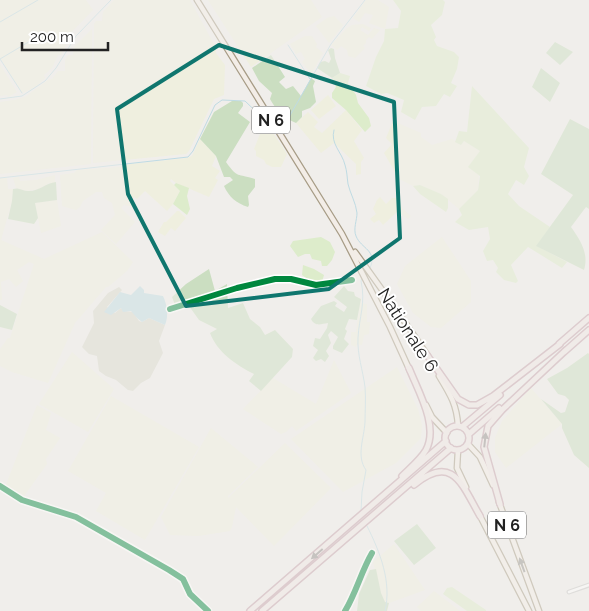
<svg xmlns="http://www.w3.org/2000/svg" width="589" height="611" font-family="Raleway,sans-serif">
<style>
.construction{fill:#d9d9cd}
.farmland{fill:#efefdf}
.grass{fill:#ddeccb}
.forest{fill:#cbdec1}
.water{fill:#bfdbe3}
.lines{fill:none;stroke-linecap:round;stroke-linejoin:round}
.stream{stroke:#bfdbe3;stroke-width:1}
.minor-casing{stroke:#c9c8c7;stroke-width:5}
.primary-casing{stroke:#a79c86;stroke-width:7}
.trunk-casing{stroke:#c5a2ac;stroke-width:8}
.minor{stroke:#fdfcfc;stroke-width:2.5}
.primary{stroke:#f3ede7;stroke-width:4.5}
.trunk{stroke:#f0e6e4;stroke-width:5}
.cycleway-casing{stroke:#fff;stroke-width:9}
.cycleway{stroke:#00873e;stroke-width:6}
.oneway{fill:#938e8d}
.oneway2{fill:#95928e}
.marked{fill:none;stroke:#0f766e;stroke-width:4;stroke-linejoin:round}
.labels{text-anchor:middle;stroke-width:4;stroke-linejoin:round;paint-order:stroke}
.shield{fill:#fff;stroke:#646464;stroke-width:1}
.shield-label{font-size:16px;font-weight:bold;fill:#222}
.street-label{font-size:18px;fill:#222;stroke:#fff}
</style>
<rect width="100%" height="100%" fill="#f0eeeb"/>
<path class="construction" d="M119,287l3,3 -15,17 8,6 6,-5 3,3 9,1 6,9 3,1 7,-4 16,7 -6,16 4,12 -13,25 -9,5 -8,8 -5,-1 -12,-10 -10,-4 -7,-5 -2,-15 -8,-2 -7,-7 12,-24 -1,-12 15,-18z"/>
<path class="farmland" d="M0,0h86l7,10 -28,29 -1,4 2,2 -5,10h-3l-6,13 -8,7 1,3 -9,9 -14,6 -22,-35z
M114,0h76l26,48v5l9,12 -1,30 -10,4 -25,52 -3,3 -93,9 1,-139 2,-3h6l1,-9z
M208,0h103l11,17 -71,50z
M366,0h12l11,7 -4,22 -16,-6 4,-8 -8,-2 -6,9 -6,-4z
M334,16l9,9 -14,18 -13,-17 11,-8z
M363,24l8,4 -2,3 -7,-4 -2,3 8,5 6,-7 6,2 -8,9 -3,-2 -3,3v3l-3,3 2,2 -10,10 -7,-2 -1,-6 -6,-4 -4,4 -6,-5 15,-16 6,-4z
M92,29l-1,135 -91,10v-72l14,-2 11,-3 23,-17 4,-1 6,-8h7v-11l3,-5h5l1,-8z
M305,36h7l5,8 -1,3 7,6 -12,21 -9,-12 3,-3 -4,-7 -5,2 -6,-10z
M0,64l17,28 -9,5 -1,-2 -7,1z
M328,95l8,11 -17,13 -8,-9z
M346,110l16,20 -8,11 10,17 -3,4v12l-5,1v-11l-22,-21 -13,10 -25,-30 12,-11 10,10 -4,5 8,6z
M393,121l28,12v4l11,8 20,-6 9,6 3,-4 16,10 -2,39 -19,19 -18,-15 -21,-9 -7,1 -14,-7 -15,-26 8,-9 -6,-6z
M264,124l4,1 19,29 -6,13h-9l-6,-3 -2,-4 -8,-4v-5l-2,-2z
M200,139l16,17 -4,10 8,5 -5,7 3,2 -9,17 -33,-14 -5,-4 -1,2 10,10 -7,13 -6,7 -22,-20 -8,8 -3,-2 -3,4 2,6 -9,-2 -3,3 14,14 -19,22 -15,-14 14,-15 -3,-12 -8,-5 -2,-6h-6l-13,9 -3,6 -4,3 -14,-4 -2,-31 14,-2 3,-3 44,-3 1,-2 65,-7 5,-2z
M55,175v8h-6l-10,6 -12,2 -11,-3 -3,-10 6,-1 1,4 16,-1z
M0,178h7l1,11h5l-1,12 -11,39 43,19 58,-27 31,30 -6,9 -19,16h-2l-31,36 -27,60 -36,-11 -12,-6v-17l8,-11h2l24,-74 -5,-2 -12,8 6,11 -7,6 -7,-8 -8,3 1,18h-2z
M380,197l6,7 6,-6h8l2,10 9,8 -3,3 -11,-7 -14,13 -4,-5 -5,3 -4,-4 6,-5 -3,-5 4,-9z
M57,200l4,26 -20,7 -6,-30z
M177,211h2l7,7 -11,13 -4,-3 -6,8 -7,-4 6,-10h2z
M442,237l29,44v21l-30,26 -10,-1 -18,-14 -16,-29 8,-18z
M360,303l7,1v18h3l-1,12 -5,1 -2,10 -5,-1 -1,3 -5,-2v-13h5z
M72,352l42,37 -26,43 -49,-28z
M334,360l17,33 -55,38 -4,-5 -6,6 -5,2 -38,-25 30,-31 43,26z
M397,367l21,42 4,16 -1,13 -25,25 -53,29 -52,-53z
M531,388l31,36 -56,44 -11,-16v-14l7,-17z
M111,396l88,51 -54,93 -49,-29 10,-18 -38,-22z
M37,405l14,8 -5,17 14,8 -14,21 1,5 -25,35 -17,-12z
M211,428l47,39 -30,29v2l57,-55 46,45 -57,58 -38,-39 -4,20 -2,4 -32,5 -28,-1 -9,-18z
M394,544l31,46 -36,13 -4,-1 -4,-9 -8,-31z
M434,591l26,20h-39l-4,-4z"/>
<path class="grass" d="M393,0h50l2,2 -3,13 -11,10 5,12 -2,3 3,6 17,6 5,5 -2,12 -6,14 6,3 -7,11 -6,-3 -8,12 -14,1 -7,13 -14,-8 3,-12 -17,-7 -6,1 -15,-8 10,-29 8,-16 1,-12 13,-1 3,-17z
M340,73l10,3 -2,7 8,12 2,8 11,15 2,8 -6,6 -19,-22 -14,-12v-5l4,-6 -4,-9z
M472,86l57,62 -5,19 5,9 -5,9 -8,-5 -8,14 11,12 31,21 -13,19 30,16 -5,6 -34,-21 -17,18 7,16 -2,2 -12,-3 -8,-8 2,-4 -5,-8 -6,1 -4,-10 7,-12 -2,-12 -19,3 -14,-8 7,-7 -3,-6 19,-19 2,-14 -12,-9 12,-16 -16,-10 -3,4 -6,-3 4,-11 8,1z
M176,183l13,5 -2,8 3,13 -3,6 -14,-11 7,-13 -6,-6z
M420,185l21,9 7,5v9l-2,4 -26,-18 -7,-8z
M321,237l9,5 5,10 -3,8 -5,6h-5l-1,-5 -9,-2 -2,-5h-5l-7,3 -8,-11 3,-5z
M303,265l11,4 10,6 -2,7 -6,3 -14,-10z
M452,587l34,23v1h-19l-24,-17 4,-6z"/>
<path class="forest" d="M555,42l18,10 -13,13 -14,-12z
M331,48l3,1 1,9 5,15 -8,5 -15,-10 3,-6 5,-1 4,2 2,-4 -3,-9z
M271,55l14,22 -6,5 7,7 7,-3 8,10 10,-18 4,3 -2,5 3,16 -6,6 -8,3v6l-6,6c-12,-5 -20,-13 -26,-24l2,-6 -13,-12 -7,-13z
M541,68l19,15 -10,19 -18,-15z
M232,101h9l2,2v3l-5,7 12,9 -24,40c12,17 11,11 29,17v8l-7,9 1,9 -1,2c-12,-4 -19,-10 -24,-21l9,-6 -3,-3h-6l-8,-21 -16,-17 14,-27z
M570,119l19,10v80l-3,-2 -15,20c10,14 18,27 13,43l-48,-24 37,-51 -32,-21z
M56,182l1,18 -22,3 3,15 -4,6 -26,-5 4,-18 1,-12c6,-2 9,2 16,2 10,0 17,-8 27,-9z
M209,269l6,22 12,-7 1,24 15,-5 7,16 10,8 5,8 10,-5 18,19 -1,8 -31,34 -12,-10 5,-7c-18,-9 -37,-22 -44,-41l7,-4 -18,-9 -10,-14 -12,4 -5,-13 14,-13z
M344,286l4,5 6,1 1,4 6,3 -4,21 -8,-1 -4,10 2,2 -3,8 5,5 -7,9 -9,-4v-3l5,-9 -7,-6 -3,4 3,8 -5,8 3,5 -4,6 -4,-3 -5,2 -3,-3 5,-8 -5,-4 2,-8 5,1 7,-11 1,-5c-7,1 -13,4 -17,-4l10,-13 13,-5 3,2 -2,3 9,6 3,-5 -13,-10z
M0,305l17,9 -5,16 -12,-3z
M588,353l1,1v114l-15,-13 -12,-27v-4l-21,-25 20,14 4,-1 4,-12 -4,-4 -7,-2 -11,-15 20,-11z
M417,524l19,24 -22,17 -20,-24z
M376,569l5,24 4,9 4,1 -2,8h-30l2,-17 11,-24z"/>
<path class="water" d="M140,286l4,4v3l19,3c4,8 6,20 2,29l-16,-7 -7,4 -5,-4 -6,-7 -8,1 -2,-4 -10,7 -7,-3 16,-20 11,3z"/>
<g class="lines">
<path class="stream" d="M0,22l38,-22
M288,45l22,34
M0,59l37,-22
M0,59l22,34
M0,99l22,-3 23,-15 11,-13 20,-32 35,-36
M276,120l13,-3 42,-73 34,-44
M334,130c-4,14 8,22 11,35 2,6 2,12 3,19 2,9 8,19 9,29 0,7 -4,16 -1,23 5,13 22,14 14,32
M0,178l188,-21 5,-6 22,-46 7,-5 23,1 23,22
M361,511l1,-19 4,-22c-10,-14 -2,-31 -1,-48 0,-11 1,-23 0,-35 -2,-16 -8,-33 -7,-49 1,-21 8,-35 3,-57l1,-2
M367,526c13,26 25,56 18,85"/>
<g class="minor-casing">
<path id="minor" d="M170,309l67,-21 38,-9h16l25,6 36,-5
M0,486l22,14 54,17 93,53 14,9 7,15 18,17
M569,592l20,-7
M345,611c11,-18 16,-39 27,-58"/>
</g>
<g class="primary-casing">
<path id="primary" d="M197,0l145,234 48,93 20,44
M355,252l43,60 30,44
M439,376c11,18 18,29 19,50
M426,405l6,12 15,16
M468,444l12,13 13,28
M458,450l-1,18 9,19
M499,502l40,109
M479,514l50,97"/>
</g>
<g class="trunk-casing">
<path id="trunk" d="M559,344l30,-26
M564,352l25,-22
M427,355l31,44 11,6h8l16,-9 67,-52
M445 438a12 12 0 1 1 24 0a12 12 0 1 1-24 0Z
M462,427l38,-32
M469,434l30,-26
M402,476c8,-8 18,-16 24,-26 13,-24 -8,-59 -17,-82
M414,485c39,-32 48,0 66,31
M500,504l-16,-57 4,-21 14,-16 64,-60
M250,611l196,-170
M262,611l189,-163"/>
</g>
<use href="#minor" class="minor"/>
<use href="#primary" class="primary"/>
<use href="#trunk" class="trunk"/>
<g class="cycleway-casing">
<path id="cycleway" d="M170,309l67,-21 38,-9h16l25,6 36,-5
M0,486l22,14 54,17 93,53 14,9 7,15 18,17
M345,611c11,-18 16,-39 27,-58"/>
</g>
<use href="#cycleway" class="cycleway"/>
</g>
<defs><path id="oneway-solid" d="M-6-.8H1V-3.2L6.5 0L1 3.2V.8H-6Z" transform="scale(1.25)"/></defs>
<g class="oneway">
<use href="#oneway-solid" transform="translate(485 440) rotate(-84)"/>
<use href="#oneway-solid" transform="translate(317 554) rotate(139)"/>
</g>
<use class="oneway2" href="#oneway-solid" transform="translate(522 565) rotate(-110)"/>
<path d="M0 0H589V611H0ZM219,45l175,57 6,136 -71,51 -143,17 -58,-112 -11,-85z" fill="#f0eeeb" fill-opacity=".55" fill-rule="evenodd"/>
<path class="marked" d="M219,45l175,57 6,136 -71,51 -143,17 -58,-112 -11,-85z"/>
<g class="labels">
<g class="shield">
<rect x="252" y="106.5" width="38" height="27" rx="4"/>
<rect x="488" y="511.5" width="38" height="27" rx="4"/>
</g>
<g class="shield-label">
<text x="271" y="126">N 6</text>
<text x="507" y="531">N 6</text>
</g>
<g class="street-label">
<text transform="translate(408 330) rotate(57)" y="6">Nationale 6</text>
</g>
</g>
<path d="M22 42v8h86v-8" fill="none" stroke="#222222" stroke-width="2.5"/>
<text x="30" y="42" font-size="15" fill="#222222" stroke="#ffffff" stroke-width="4" paint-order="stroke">200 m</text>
</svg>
